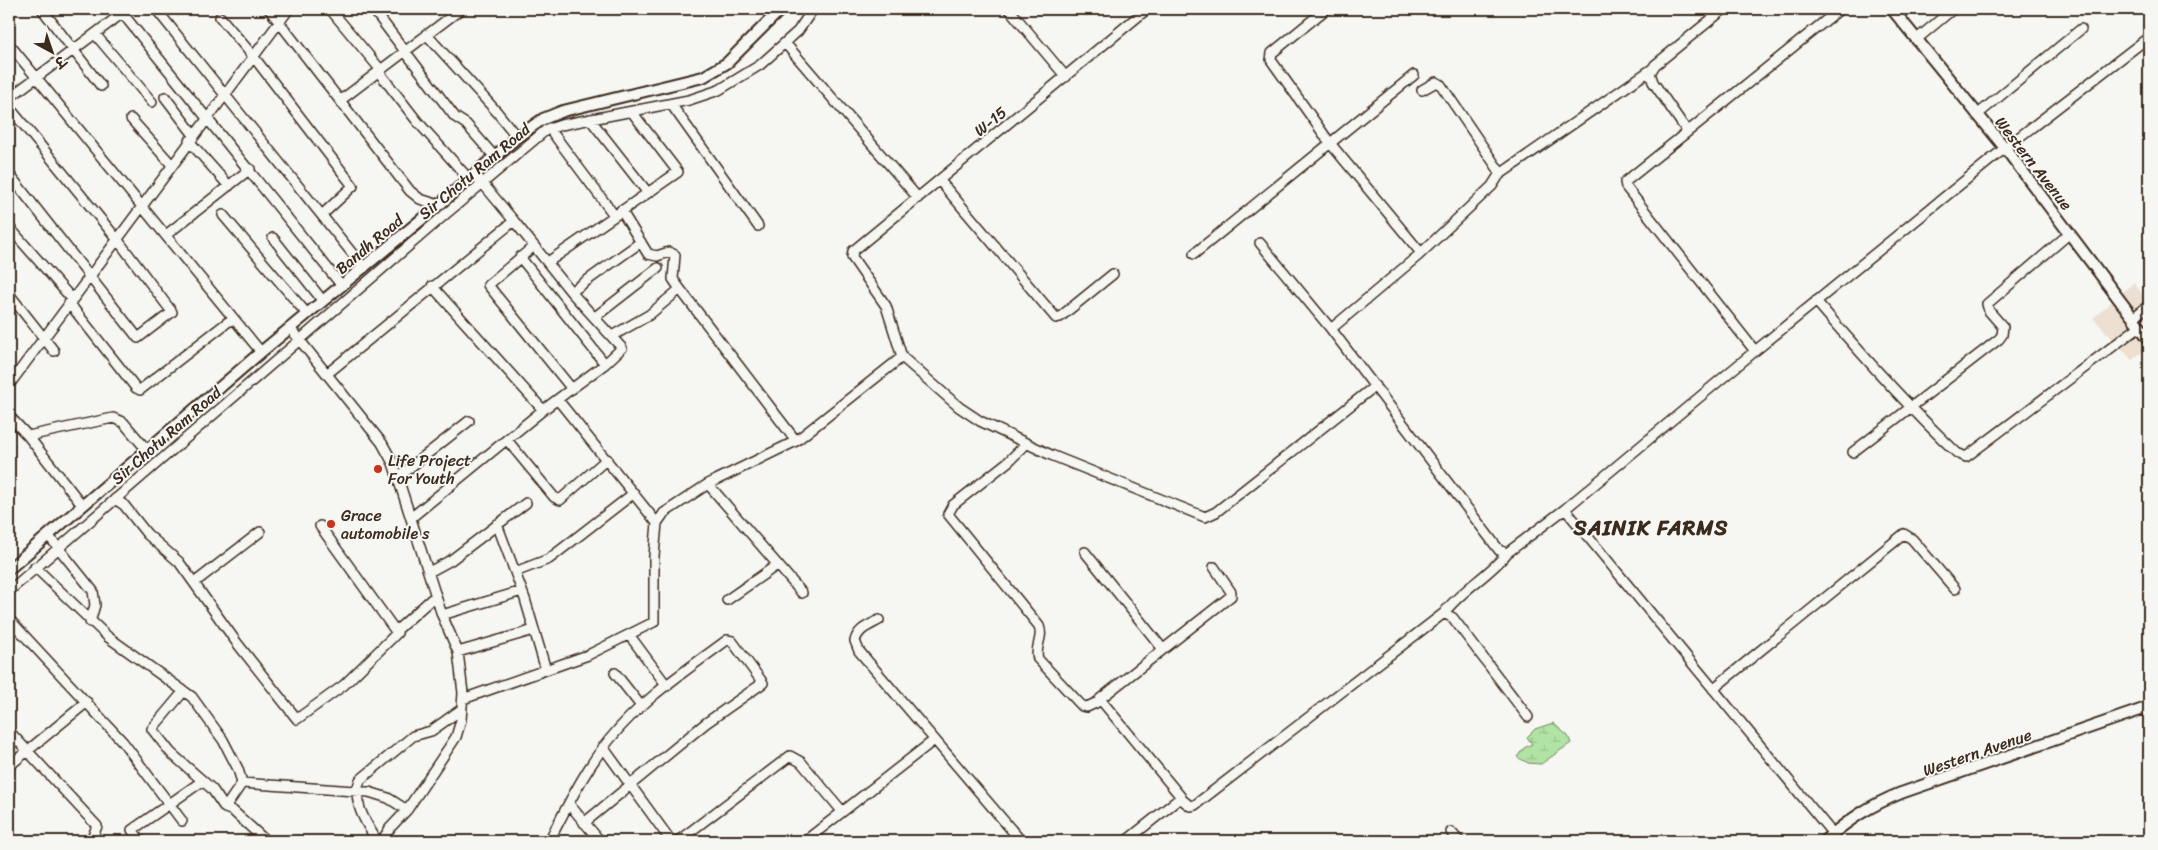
<svg xmlns="http://www.w3.org/2000/svg" width="2158" height="850" font-family="Sriracha,'Playpen Sans Deva',sans-serif">
<style>
.built{fill:#ede0d3}
.wetland{fill:url(#wetland-marsh);stroke:#768661}
.lines{fill:none;stroke-linecap:round;stroke-linejoin:round}
.minor-casing{stroke:#3b2a1e;stroke-width:12}
.tertiary-casing{stroke:#3b2a1e;stroke-width:14}
.minor{stroke:#f6f6f2;stroke-width:9}
.tertiary{stroke:#f6f6f2;stroke-width:10}
.poi-dot{fill:#c8321e;stroke:#f6f6f2;stroke-width:2}
.labels{text-anchor:middle;stroke-width:4;stroke-linejoin:round;paint-order:stroke}
.street-label{font-size:16px;fill:#3b2a1e;stroke:#f6f6f2}
.poi-label{font-size:16px;fill:#3b2a1e;stroke:#f6f6f2;text-anchor:start}
.district-label{font-size:21px;font-weight:bold;letter-spacing:1px;fill:#3b2a1e;stroke:#f6f6f2}
</style>
<defs>
<pattern id="wetland-marsh" width="20" height="14" patternUnits="userSpaceOnUse" patternTransform="scale(1.25)"><rect width="20" height="14" fill="#b0e3a4"/><path d="M1 5h8M5 5V1M11 12h8M15 12V8" fill="none" stroke="#98c38d"/></pattern>
</defs>
<rect width="100%" height="100%" fill="#f6f6f2"/>
<filter id="ink" filterUnits="userSpaceOnUse"><feTurbulence type="fractalNoise" baseFrequency=".02" numOctaves="2"/><feDisplacementMap in="SourceGraphic" scale="10" xChannelSelector="R" yChannelSelector="G"/><feConvolveMatrix kernelMatrix="1 2 1 2 8 2 1 2 1" color-interpolation-filters="sRGB"/></filter>
<g filter="url(#ink)">
<path class="built" d="M2134,282l15,22v43l-17,13 -39,-42z"/>
<path class="wetland" d="M1553,723l15,13 3,7 -30,21 -13,-1 -11,-6 7,-9 8,-4 -5,-7 8,-8z"/>
<g class="lines">
<g class="minor-casing">
<path id="minor" d="M42,9l59,77
M119,9l223,277
M156,9l208,259
M269,9l141,182 10,8 19,6
M330,9l50,60
M373,9l82,108 11,7 28,32
M1009,9l57,68
M1326,9l-54,44 -1,7 59,83 91,110
M220,17l33,39 100,130 -31,29
M95,34l57,68
M426,34l71,78 20,25
M1917,39l36,-30
M785,43l133,155
M9,44l252,308
M378,71l39,50 52,58
M165,97l29,38
M9,98l119,-89
M341,100l120,-91
M671,104l87,122
M9,107l108,132 55,73 -34,26 -129,-164
M1977,115l104,-86
M131,119l41,46
M590,119l58,74
M549,128l65,87
M1687,131l-34,-49 -3,-9 5,-8 69,-56
M189,141l40,45
M1499,175l153,-106
M940,181l116,137 4,-1 53,-43
M621,210l27,44 9,2 12,-4 6,3 -2,24 7,10 116,152
M223,215l84,99
M9,227l63,72
M166,235l84,-66
M273,238l50,63
M1260,243l71,86 168,221 8,3 58,-44 190,-158 250,-203 144,-111
M534,246l-46,39 84,104
M1194,254l220,-179
M520,257l85,107
M548,262l130,-90 -46,-60
M432,286l111,124
M571,292l70,-50
M9,294l45,57
M1816,301c45,53 90,104 141,152l9,4 174,-131
M69,303l67,85 4,2 93,-72
M595,317l63,-49
M2133,318l16,-13
M1331,329l88,-74 73,-69 7,-11 -1,-6 -57,-84 -5,-3 -14,8
M612,336l37,-21 31,-26
M1755,351l-129,-164 -1,-5 215,-173
M902,357l57,50 21,14 71,34 154,62 11,-5 159,-126
M328,373l186,-152 -35,-42
M9,385l280,-376
M558,400l99,123
M9,416l19,20 54,69
M28,436l85,-18 10,4 24,28
M507,440l47,57 6,3 47,-41
M1026,444l-17,17 -56,44 -5,9 91,112c5,12 -5,21 -1,33l44,47 5,1 13,-6
M1853,452l146,-113 3,-4 1,-8 -14,-16 -2,-7 83,-71
M399,476l70,-55
M708,484l94,109
M115,499l9,6 23,29 32,28 58,81 60,76 47,-34 53,-52 -77,-107
M1565,509l268,325
M412,517l131,-107 62,-46 17,-16 -51,-56 -57,-71
M497,524l28,75 21,71
M48,535l45,56 2,14 -5,17
M1085,552l77,96
M35,567l73,70 84,60 31,43 15,29 4,14
M429,572l22,-12 75,-57
M515,572l34,-13 85,-66
M194,583l66,-51
M9,591l439,-379 98,-82 15,-5 128,-25 30,-10 41,-25 38,-34 15,-22
M727,600l50,-35
M1444,613c18,-24 45,-37 63,-60
M442,615l80,-24
M9,619l114,123 59,79
M879,620c-11,6 -21,9 -24,21l4,10 162,190
M397,630l39,-35
M630,636l37,50
M458,652l76,-22
M615,673l26,33
M1713,689l191,-155 8,5 43,50
M184,691l-32,38 19,24 41,36 13,19 8,3 33,30
M463,699l125,-44 66,-33v-66l3,-33 7,-10 44,-29 88,-43 106,-84 -16,-51 -34,-49 1,-6 294,-242
M9,731l88,95 -6,15
M603,747l68,94
M9,766l78,-64
M242,783l127,9 19,6 19,12 49,-73 5,-17 2,-27 -5,-41 -16,-37 -49,-152 -11,-20 -92,-115
M1181,797l-81,-98 131,-103v-4l-17,-25
M569,804l31,37
M225,808l17,-25
M1451,832l8,9
M141,841l-9,-11 69,-48
M377,841c-11,-18 -26,-40 -17,-61l53,-44 18,-5 31,-22
M382,841l8,-13 17,-18
M549,841c18,-34 36,-72 61,-102 32,-40 77,-69 117,-99l5,1 31,42 -57,40 -122,100
M678,841l112,-85 11,6 41,49
M805,841l128,-100
M1126,841l54,-43 10,8 5,-1 249,-192 9,5 75,99"/>
</g>
<g class="tertiary-casing">
<path id="tertiary" d="M1892,9l113,139 144,191
M9,569l252,-217 178,-147 78,-68 26,-18 20,-8 140,-34 24,-14 54,-54
M1824,841c26,-22 45,-35 77,-48l248,-86"/>
</g>
<use href="#minor" class="minor"/>
<use href="#tertiary" class="tertiary"/>
</g>
</g>
<g class="poi-dot">
<circle cx="378" cy="469" r="5"/>
<circle cx="331" cy="524" r="5"/>
</g>
<g class="labels">
<g class="street-label">
<text transform="translate(990 121) rotate(-39)" y="6">W-15</text>
<text transform="translate(2034 163) rotate(52)" y="6">Western Avenue</text>
<text transform="translate(474 171) rotate(-40)" y="6">Sir Chotu Ram Road</text>
<text transform="translate(369 244) rotate(-40)" y="6">Bandh Road</text>
<text transform="translate(166 435) rotate(-41)" y="6">Sir Chotu Ram Road</text>
<text transform="translate(1977 752) rotate(-19)" y="6">Western Avenue</text>
</g>
<g class="poi-label">
<text x="388" y="466">Life Project<tspan x="388" dy="18">For Youth</tspan></text>
<text x="341" y="521">Grace<tspan x="341" dy="18">automobile s</tspan></text>
</g>
<g class="district-label">
<text x="1651" y="535">SAINIK FARMS</text>
</g>
</g>
<rect width="2158" height="850" fill="none" stroke="#f6f6f2" stroke-width="30"/>
<rect x="15" y="15" width="2128" height="820" fill="none" stroke="#3b2a1e" stroke-width="2" filter="url(#ink)"/>
<g transform="translate(52 52) rotate(140)" stroke="#f6f6f2" stroke-width="4" paint-order="stroke">
<path d="M0-4L9 19L0 12L-9 19Z" fill="#3b2a1e"/>
<text y="-8" font-size="14" font-weight="bold" text-anchor="middle" fill="#3b2a1e">उ</text>
</g>
</svg>
